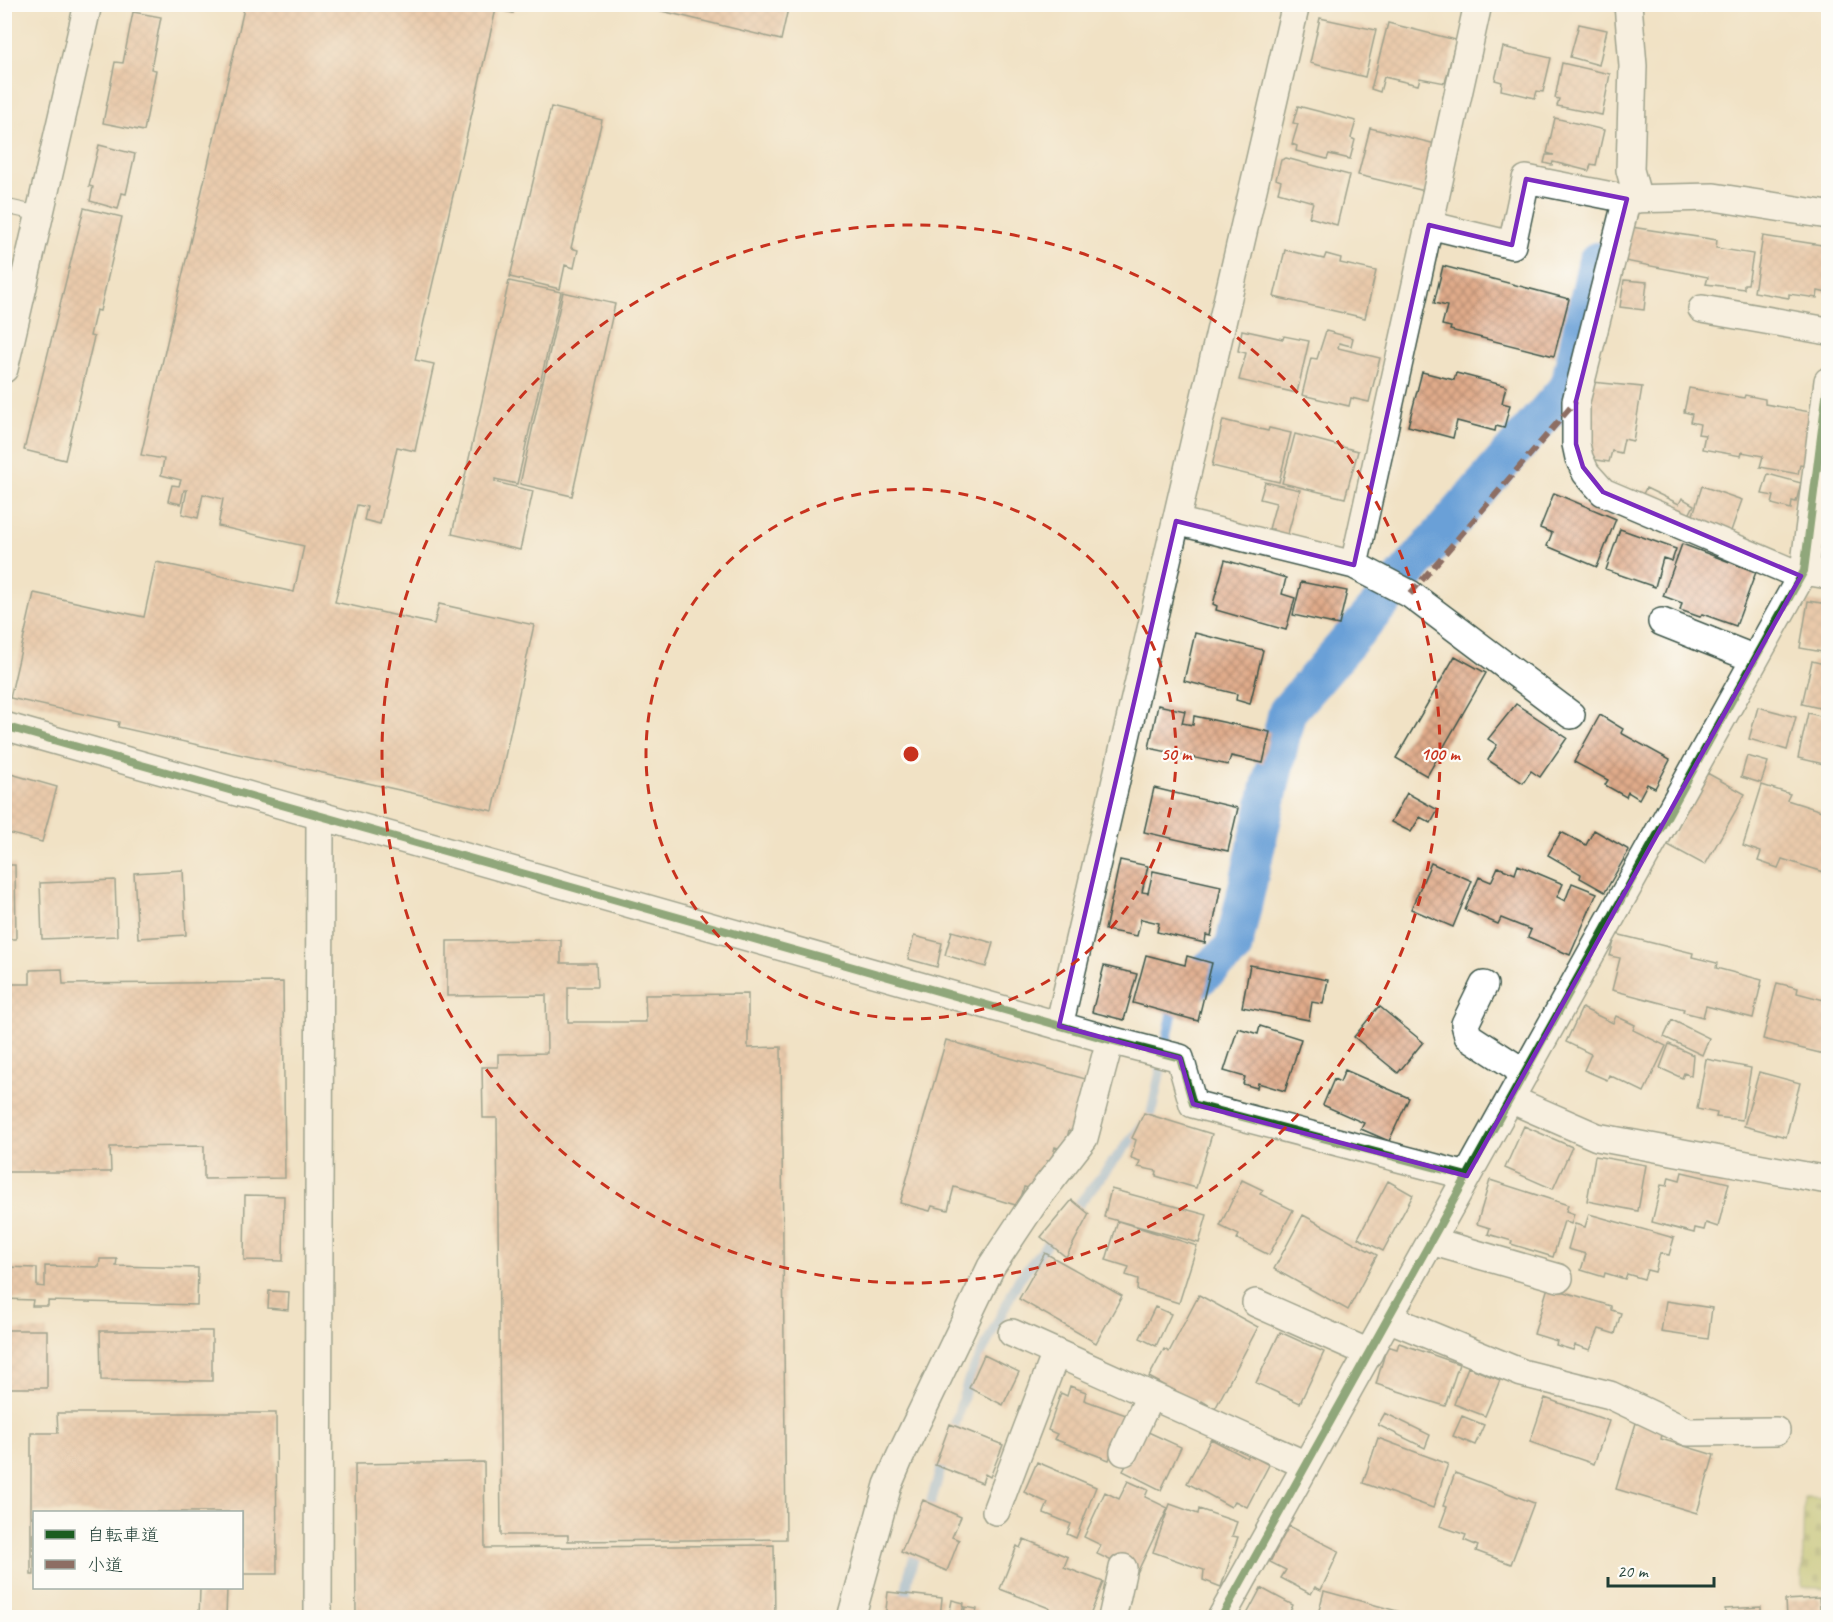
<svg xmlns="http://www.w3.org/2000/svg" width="1833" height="1622" font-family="Caveat,'Klee One',sans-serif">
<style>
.cemetery{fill:url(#cemetery-stones);stroke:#667c49;stroke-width:1.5}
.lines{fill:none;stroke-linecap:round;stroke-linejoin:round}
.stream{stroke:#6ba0d7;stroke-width:10}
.canal{stroke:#6ba0d7;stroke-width:38}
.building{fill:url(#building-cross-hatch)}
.lane-casing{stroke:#3e564a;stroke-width:16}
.street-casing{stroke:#3e564a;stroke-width:30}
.lane{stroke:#fff;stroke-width:14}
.street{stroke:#fff;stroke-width:27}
.quiet{stroke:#8d6e63;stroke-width:6;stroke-dasharray:12 6;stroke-linecap:butt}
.cycleway-casing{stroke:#fdfcf7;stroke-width:11}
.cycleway{stroke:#1b5e20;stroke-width:8}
.marked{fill:none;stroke:#7b2cbf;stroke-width:4.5;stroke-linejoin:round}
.ring{fill:none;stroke:#c8321e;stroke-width:3;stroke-dasharray:10 8}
.centre{fill:#c8321e;stroke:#fdfcf7;stroke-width:3}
.ring-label{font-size:18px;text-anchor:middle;font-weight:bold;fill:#c8321e;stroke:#fdfcf7;stroke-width:4.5;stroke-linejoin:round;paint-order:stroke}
</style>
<defs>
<pattern id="cemetery-stones" width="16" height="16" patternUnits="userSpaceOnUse" patternTransform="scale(1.5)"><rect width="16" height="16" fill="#aebc5e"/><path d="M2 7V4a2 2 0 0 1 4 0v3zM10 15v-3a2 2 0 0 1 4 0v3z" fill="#8d9a4e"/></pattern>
<pattern id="building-cross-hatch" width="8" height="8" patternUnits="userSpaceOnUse" patternTransform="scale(1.5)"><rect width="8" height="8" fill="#e0ab8a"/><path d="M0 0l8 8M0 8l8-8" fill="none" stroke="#b58c72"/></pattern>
</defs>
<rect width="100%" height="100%" fill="#fdfcf7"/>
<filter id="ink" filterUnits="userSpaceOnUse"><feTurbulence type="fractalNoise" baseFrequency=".0167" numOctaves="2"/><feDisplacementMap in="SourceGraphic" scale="12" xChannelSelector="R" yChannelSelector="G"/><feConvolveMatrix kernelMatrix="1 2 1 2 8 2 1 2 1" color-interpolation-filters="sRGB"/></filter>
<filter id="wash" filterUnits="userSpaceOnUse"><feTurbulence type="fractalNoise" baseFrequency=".008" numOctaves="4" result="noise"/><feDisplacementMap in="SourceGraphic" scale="24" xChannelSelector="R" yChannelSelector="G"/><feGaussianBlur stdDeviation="1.35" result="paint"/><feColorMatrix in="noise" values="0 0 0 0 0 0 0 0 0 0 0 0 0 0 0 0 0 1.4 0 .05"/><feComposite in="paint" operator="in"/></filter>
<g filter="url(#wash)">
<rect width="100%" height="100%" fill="#f1e2c5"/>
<path class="cemetery" d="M1804,1497l24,1v91l-26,-2z"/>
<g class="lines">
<path class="stream" d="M1070,1215l81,-100 24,-114
M951,1437l18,-59 50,-99 38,-47
M927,1515l18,-60
M903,1608l6,-34 9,-30"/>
<path class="canal" d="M1176,997l57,-48 54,-237 282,-326 28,-125"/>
</g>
<g id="blocks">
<path class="building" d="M245,4h270l-2,9 -17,-4 -81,351 19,4 -19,87 -18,-4 -17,77 -16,-4 3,-13 -10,-2 -22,97 99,22 5,-20 95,21 -41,186 -375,-84 1,-5 -109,-24 24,-105 110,24 12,-55 138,30 10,-46 -86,-20 5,-27 -20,-5 -5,24 -16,-4 5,-24h-3l-3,14 -13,-3 4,-16 7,1 2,-6 -20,-5 3,-16 -23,-4z
M633,4h156l-8,36z
M133,12l28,5 -10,52 5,1 -12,61 -41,-8 12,-61 8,1z
M1320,18l56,12 -11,47 -55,-14z
M1388,23l68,17 -11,43 -25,-5 -2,7 -34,-8 -4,15 -9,-3z
M1579,24l28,6 -8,35 -29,-8z
M1503,47l48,11 -8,34 -6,-1 -2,7 -34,-8 1,-8 -7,-2z
M1562,63l48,11 -8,41 -45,-9 2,-7 -4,-1z
M1298,106l58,15 -5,17 4,2 -5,19 -21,-5 -2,5 -31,-8 1,-5 -5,-2 6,-20 -5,-1z
M551,107l51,13 -31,128 7,2 -4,18 -9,-3 -5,24 -50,-12z
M1555,118l49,12 -8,35 -5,-1 -2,7 -36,-9 -1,3 -8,-2 2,-8h8l-7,-2z
M1370,128l66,16 -11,47 -67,-16z
M99,145l36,9 -9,40 -4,-1 -4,16 -28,-8 3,-14 -4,-1z
M1286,158l63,17 -12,50 -28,-8 4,-15 -35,-10 3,-11 -5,-2 5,-19z
M84,208l38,9 -22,94 -4,-1 -6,26 4,1 -29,123 -41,-10z
M1631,227l86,13 -1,8 37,6 -5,30h-4v5l-38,-5 2,-7 -83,-16z
M1763,236l65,10 -1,47 -9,-2 -1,7 -28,-4v4l-35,-6z
M1285,250l39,9 2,-5 15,4 -1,5 36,8 -11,47 -91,-21z
M1443,266l126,33 -15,57 -104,-26 1,-3 -9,-2 5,-19 -13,-3z
M1624,280l23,2 -3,28 -24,-3z
M509,281l52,11 -44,192 -22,-5v3l38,9 -13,59 -68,-16z
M563,292l52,12 -43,192 -52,-12z
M1242,330l41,9 1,-3 25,5 -12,52 -58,-13 7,-27 -8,-2z
M1326,331l27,7 -2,8 -12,-3 -1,5 42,10 -11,44 -18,-4 -2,8 -47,-11 9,-37 6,1z
M1422,372l32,8 2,-7 50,13 -4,17 8,2 -6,23 -8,-2 -1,5 -38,-10 -4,17 -45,-12z
M1592,382l50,5 -9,54 -9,-2 -3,14 -9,-2 -3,11 -25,-4 -2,-9z
M1689,388l55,10 1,-3 20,4v5l51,9 -10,53 -6,-1 -2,9 -38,-7 3,-11 -21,-4 -1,4 -39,-7 3,-14 -7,-1 2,-10 -10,-2 2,-8 -8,-2z
M1223,420l45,11 1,-3 22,5 -12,49 -67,-16z
M1295,434l63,17 -13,47 -63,-15z
M1768,474l33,9 -5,19 -4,-1 -1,8 -19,-5 2,-8 -12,-2z
M1265,482l35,8 -13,47 -15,-3 1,-5h-4l7,-26 -16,-4z
M1702,486l40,14 -11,31 -39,-13z
M1646,488l33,16 3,-6 12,7 -8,16 -46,-21z
M1554,493l62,26 -19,48 -50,-21 5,-13 -12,-5z
M1828,503v59l-13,-4z
M1620,529l56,20 -4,12 -9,-3 -8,29 -49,-17z
M1682,544l74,28 -20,54 -34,-12 -2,3 -20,-7 2,-7 -19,-7z
M1225,560l61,18 -4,16 13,4 -9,32 -70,-20 1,-4 -4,-2z
M1301,582l46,9 -8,34 -46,-10z
M1808,601l20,3v49l-28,-5z
M1195,633l68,17 -13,54 -14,-4 1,-6 -53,-13z
M1455,656l31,17 -59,103 -31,-18z
M1812,661l16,4v45l-26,-6z
M1516,704l51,34 -27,39 -9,-6 -8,12 -35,-23 9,-15 -9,-6z
M1158,705l27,6 -3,12 11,2 1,-9 76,16 -7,31 -32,-7 -3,9 -79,-17z
M1758,707l38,10 -9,33 -38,-11z
M1808,713l20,5v47l-30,-7z
M1600,715l23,14 -2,4 49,27 -15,28 -8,-4 -8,15 -11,-7 -2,5 -21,-12 3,-5 -34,-18z
M1747,756l21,6 -7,21 -20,-6z
M4,772l53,15 -15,55 -38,-10z
M1707,773l38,21 -40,71 -37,-20z
M1762,785l28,9 -3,6 41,13v45l-4,14 -42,-13 -4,9 -20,-7 3,-9 -18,-6z
M1154,788l84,20 -10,43 -84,-19z
M1407,793l31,17 -7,13 -11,-6 -9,15 -20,-10z
M1594,830l35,20 -24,42 -25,-14 1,-4 -33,-19 13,-23 25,13z
M1120,860l28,6 -6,26 6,1 5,-22 68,15 -10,50 -5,-1 -1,8 -48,-11 2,-9 -18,-4 -4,17 -32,-6z
M1431,863l41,18 -19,46 -42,-18z
M4,865h11l1,74h-12z
M1518,865l45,19 -6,13 8,4 7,-18 25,10 -27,62 -42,-18 3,-7 -30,-12 -3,6 -33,-14 14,-33 12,5 7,-15 17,7z
M183,870l3,65 -48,3 -4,-65z
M115,880l2,56 -75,3 -2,-56z
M952,931l41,12 -7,24 -41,-12z
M1616,934l77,19 -1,4 25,6 -1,5 46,12 -9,38 -47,-12 -3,11 -20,-5 1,-3 -72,-19 8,-32 -10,-2z
M914,936l28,7 -5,24 -29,-8z
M561,940v23h35l1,24h-29v35h78l-1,-27 103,-1v54l33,-1 5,492 -218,2v-6h-67l-4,-417h-14l-1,-51h16v-13l49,-1 -1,-58 -99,1v-55z
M1146,955l39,10 2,-9 25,7 -14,58 -65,-18z
M1250,965l78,15 -5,24 -11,-2 -3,18 -67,-13z
M1104,966l33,8 -13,46 -32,-8z
M62,969l1,15 220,-2 2,196 -81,1v-33l-94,1 1,25h-105l-1,-188h25v-14z
M1777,983l21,5 -1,5 31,8v54l-65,-16z
M1379,1006l44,36 -25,31 -44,-36z
M1582,1008l31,15 3,-7 19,9 -2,5 33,16 -22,46 -35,-17 -2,5 -23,-10 7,-16 -25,-12z
M1672,1020l37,18 -7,17 -38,-18z
M1260,1026l41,13 -16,52 -27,-8 -1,5 -14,-4 2,-7 -21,-6 14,-43 20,6z
M946,1040l143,40 -14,51 -6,-1 -5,20 -9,-3 -4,15 -4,-1 -6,20 -8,8 -9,-2 -5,19 -65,-19 -6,23 -16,-4 -2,5 -30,-8z
M1669,1044l24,11 -2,21 -7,-3 -2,5 -22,-10z
M1706,1059l45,9 -9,52 -26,-3 1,-4 -20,-4z
M1345,1070l64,28 -20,43 -28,-12 3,-6 -41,-18 11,-26 6,3z
M1759,1072l41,11 -14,54 -42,-11z
M1144,1113l68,21 -16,54 -40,-12 1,-5 -19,-4 2,-6 -9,-3 5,-18 -4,-2z
M1524,1126l48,21 -19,42 -48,-21z
M1595,1156l51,9 -8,46 -51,-10z
M1682,1172l47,11 -11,44 -12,-4 -2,7 -9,-2 -1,5 -42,-11 9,-37 6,1 2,-9 11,3z
M1242,1180l21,10 -3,4 33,16 -24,45 -32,-16 2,-4 -19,-9z
M1490,1180l78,25 -2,6 8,3 -3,10 -7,-3 -11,36 -42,-13 1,-3 -24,-7 2,-6 -13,-4z
M1388,1181l25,14 -30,56 -25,-13z
M1111,1189l96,26 -8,28 -95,-26z
M245,1195l39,1 -1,65 -39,-1z
M1072,1200l17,14 -23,43 -25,-20z
M1589,1214l85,24 -5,17 -9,-2 -5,19 -8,-2 -3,9 -17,-5 -2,5 -20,-6 -1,4 -23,-7 5,-16 -18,-5 7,-25 10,3z
M1303,1215l74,40 -29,55 -74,-41z
M1118,1221l79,25 -18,57 -42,-13 1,-11 -12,-4 3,-8 -23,-7z
M1045,1253l77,43 -26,47 -77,-44z
M100,1259h17l-1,7 82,2 -1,37 -149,-4v5h-16l1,-6 -29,-1v-32l33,1v18l8,1v-21l54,1z
M1548,1287l63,19v4l10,3 -6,21 -16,-5 -9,21 -15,-5 -2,5 -17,-5 1,-4 -23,-7z
M269,1291l20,1 -1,18 -20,-2z
M1199,1295l59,32 -43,82 -13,-8 -2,3 -51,-27 15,-28 5,3z
M1666,1301l46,7 -4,31 -47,-7z
M1155,1307l16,7 -15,32 -16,-8z
M4,1330h43v58h-43z
M100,1331h112v50l-111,-1z
M1280,1332l44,20 -24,51 -44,-20z
M1399,1343l60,21 -14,42 -69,-22 11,-38 10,3z
M984,1355l35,17 -16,33 -34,-17z
M1468,1367l32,13 -15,36 -31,-12z
M1070,1386l16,6 -2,8 42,15 -17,45 -55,-21 3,-5 -9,-4 13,-37 6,3z
M1545,1398l64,23 -15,43 -64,-22z
M57,1413h219l1,161h-35v-62h-208v63h-3v-142h27z
M1385,1413l45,22 -5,13 -47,-23z
M1462,1416l22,9 -9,20 -22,-9z
M1636,1423l27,8 -2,8 53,16 -17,58 -81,-24z
M950,1424l53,21 -13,32 -5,-3 -3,9 -47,-18z
M1146,1431l35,16 -20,43 -38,-19z
M1378,1438l70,26 -15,44 -70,-25z
M1211,1439l36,19 2,-4 20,11 -22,42 -12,-6 -4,6 -44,-24z
M484,1462l1,86 289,-3 1,73h-419l-1,-154z
M1037,1462l59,25 -20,51 -9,-4 4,-10 -27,-11 4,-10 -24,-11z
M1455,1473l79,30 -23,61 -35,-13 2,-5 -14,-6 2,-5 -26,-9 7,-19 -4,-1z
M1128,1481l20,9 -3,7 23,11 -31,65 -40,-19 4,-9 -17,-8 21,-45 14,7z
M923,1500l38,17 -9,20 7,3 -12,31 -46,-19z
M1170,1504l28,10 1,-5 38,13 -5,14 6,1 -17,50 -18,-7 1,-10 -51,-18z
M1289,1526l50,25 -18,39 -6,-3 -4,7 -30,-16 5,-8 -16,-8z
M1024,1539l44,18 -4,10 39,15 -14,36h-43l3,-10 -49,-19 17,-43 3,2z
M200,1588h27l-1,30h-27z
M1261,1588l32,17 -6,13h-42z
M1324,1591l95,26v1h-102z
M888,1592l54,6 -2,20h-55z
M1819,1598l2,20h-35l-1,-18z
M952,1600l12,3 -2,11 -12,-3z
M965,1607l12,2 -2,9h-11z
M1761,1607v7l8,-1v5h-44v-9z"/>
</g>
</g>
<g filter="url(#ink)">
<use href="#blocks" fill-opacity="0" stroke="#3e564a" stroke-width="1.5"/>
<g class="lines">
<g class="lane-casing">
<path id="lane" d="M4,206l36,8"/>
</g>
<g class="street-casing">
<path id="street" d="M1628,4l5,62 -3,104 8,29
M1627,199l-51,202v43l3,14 7,15 17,19 198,84
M1429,225l83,20 14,-66 101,20 87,-2 114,18
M1702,309l126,22
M4,369l84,-365
M1176,521l178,44 124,-561
M1354,565l56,29 161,121
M1804,571l24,4
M1662,622l93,37
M4,726l1106,314 70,18 13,46 274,72
M1484,985l-19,39 3,12 57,37
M1059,1026l237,-1022
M1510,1099l87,38 225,42
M1431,1241l128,37
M1256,1303l113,50
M1388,1318l134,55 88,22 78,37 88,-1
M1012,1333l294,132
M1124,1452l26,-56
M996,1511l60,-158
M318,1618l2,-803
M851,1618l37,-133 12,-28 91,-190 44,-66 49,-63 26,-98
M1112,1618l11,-50
M1221,1618l583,-1047 24,-190"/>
</g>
<use href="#lane" class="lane"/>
<use href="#street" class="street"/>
<path class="quiet" d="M1410,594l166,-193"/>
<g class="cycleway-casing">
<path id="cycleway" d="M4,726l1106,314 70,18 13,46 274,72
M1221,1618l583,-1047 24,-190"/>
</g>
<use href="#cycleway" class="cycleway"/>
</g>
</g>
<path d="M0 0H1833V1622H0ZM1526,179l101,20 -51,202v43l7,23 20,25 198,84 -334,600 -274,-72 -13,-46 -121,-32 117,-505 178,44 75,-340 83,20z" fill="#f1e2c5" fill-opacity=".55" fill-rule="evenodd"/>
<path class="marked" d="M1526,179l101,20 -51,202v43l7,23 20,25 198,84 -334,600 -274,-72 -13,-46 -121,-32 117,-505 178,44 75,-340 83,20z"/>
<g class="ring">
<circle cx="911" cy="754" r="265"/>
<circle cx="911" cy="754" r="529"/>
</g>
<circle cx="911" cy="754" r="9" class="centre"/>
<g class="ring-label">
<text x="1176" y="760">50 m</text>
<text x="1440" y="760">100 m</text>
</g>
<rect width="1833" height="1622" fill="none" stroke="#fdfcf7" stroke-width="24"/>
<rect x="33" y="1511" width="210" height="78" fill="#fdfcf7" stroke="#a4b0a9" stroke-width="1.5"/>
<rect x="45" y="1530" width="30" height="9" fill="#1b5e20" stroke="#a4b0a9" stroke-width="1.5"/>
<text x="87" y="1541" font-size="18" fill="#1f3d34">自転車道</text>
<rect x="45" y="1560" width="30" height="9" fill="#8d6e63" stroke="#a4b0a9" stroke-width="1.5"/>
<text x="87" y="1571" font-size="18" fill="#1f3d34">小道</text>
<path d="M1608 1577v9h106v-9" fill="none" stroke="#1f3d34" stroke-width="3"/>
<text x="1617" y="1577" font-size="18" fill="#1f3d34" stroke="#fdfcf7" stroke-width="4.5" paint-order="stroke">20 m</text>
</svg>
